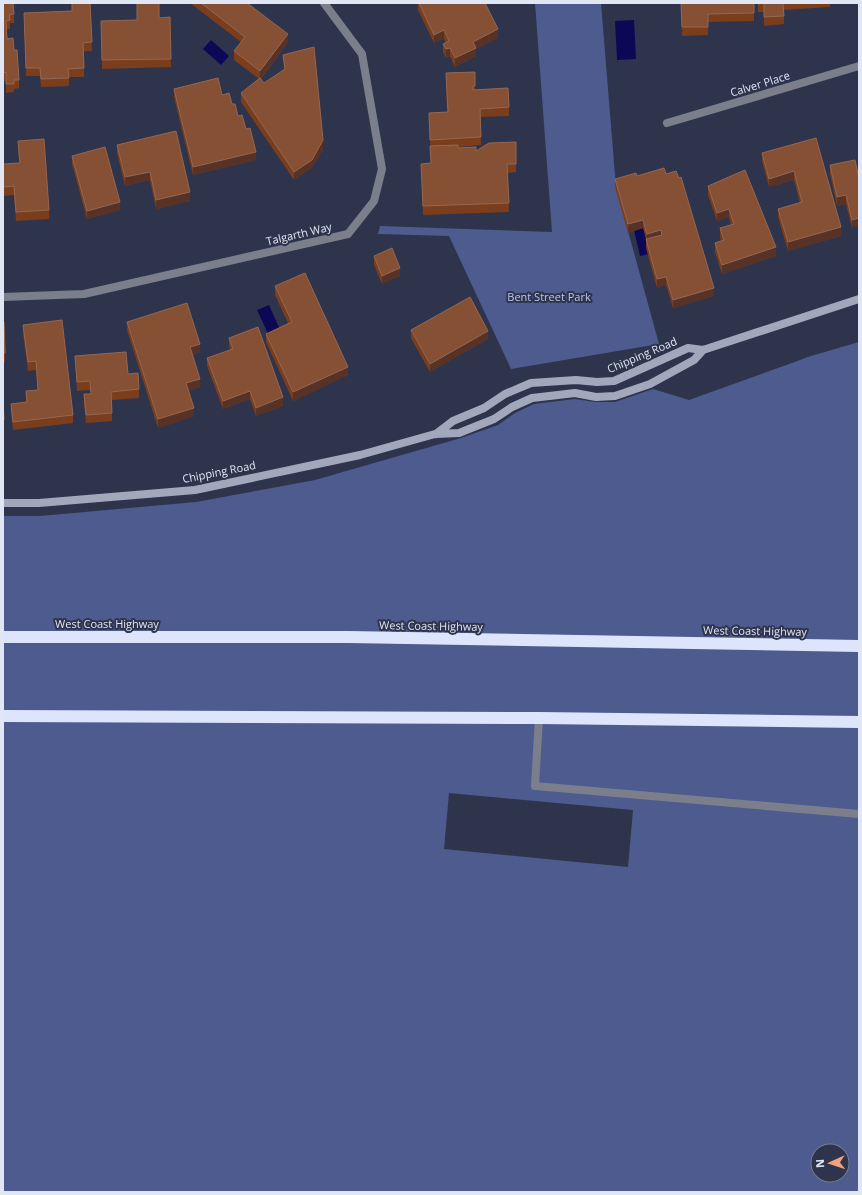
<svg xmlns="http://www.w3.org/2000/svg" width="862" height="1195" font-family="'Open Sans',sans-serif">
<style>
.green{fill:#4d5b8f;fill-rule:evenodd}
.water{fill:#0d0856}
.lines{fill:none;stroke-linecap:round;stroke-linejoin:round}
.lane{stroke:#7b7f8b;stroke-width:8}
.street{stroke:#7b7f8b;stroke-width:8}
.secondary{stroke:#a2a8bc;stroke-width:8}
.highway{stroke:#dde5fd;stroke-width:12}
.wall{fill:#7b3e1d}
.shaded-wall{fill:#573226}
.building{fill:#865034;stroke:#946753}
.labels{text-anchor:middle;stroke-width:4;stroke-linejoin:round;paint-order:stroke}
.street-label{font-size:11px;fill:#e1e6f5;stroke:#2e344c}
.park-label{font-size:11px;fill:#bac8f4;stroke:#2e344c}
</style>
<rect width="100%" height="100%" fill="#2e344c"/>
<path class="green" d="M535,3h66l15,184 43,157 -148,25 -62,-133 -71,-2 2,-8 172,6z
M859,342v850h-856v-676h37l156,-14 119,-22 146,-42 37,-13 17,-12 19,-9 41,-5 20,3h20l38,-13 36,11 122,-44zM449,793l184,17 -5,57 -184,-18zM818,1151h24v24h-24z"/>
<path class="water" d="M634,20l2,39 -19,1 -2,-39z
M211,40l18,16 -8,9 -18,-16z
M651,226l6,26 -17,4 -6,-26z
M269,305l12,27 -11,6 -13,-28z"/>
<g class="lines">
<path class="lane" d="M539,718l-4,68 324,28"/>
<path class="street" d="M667,123l192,-57
M3,297l81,-3 264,-60 26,-33 8,-32 -20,-115 -38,-51"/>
<path class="secondary" d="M436,434l17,-13 31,-13 21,-14 26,-11 45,-3 21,2 17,-1 74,-33 15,2 156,-51
M3,503h36l156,-13 165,-35 75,-21 24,-1 35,-14 18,-12 20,-9 43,-5 21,4 19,-1 35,-12 44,-24 9,-10"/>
<path class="highway" d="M3,637h345l511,9
M3,716l536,2 320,4"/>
</g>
<path class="wall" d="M3,3l11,11v9h-4v6h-3v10l7,11 5,30v8l-5,1v3l-8,1v-12h-3z
M72,3h18l2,48h-8v26h-15v9l-28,1 -1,-11h-14l-2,-63 48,-2z
M190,3h57l41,39 -27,37 3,4 20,-13 -1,-15 40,94 -11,19 -18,12 -53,-78v-9l18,-14 -25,-19v-9l7,-9z
M418,3h67l13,35 -22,11v7l-21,11 -5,-11 -4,2 -3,-6v-8l3,-1 -2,-4 -10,4 -16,-33z
M681,3h73v18l-46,1v13l-26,1z
M758,3h72v4l-46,3v14l-20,2v-14h-6z
M170,17l1,50 -69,2 -1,-48 36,-1z
M475,72v18l34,17v9l-29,1 1,28 -23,2v1l18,3 40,13v8l-9,1 2,39 -86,3 -2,-51 10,-1 -2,-50 18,-1 -1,-39z
M174,89l48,6 10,9 14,25 10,31 -63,15 -19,-78z
M816,138l25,98 -53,15 -10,-34v-8l22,-6 -6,-23 -25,7 -7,-26v-8z
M18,141l31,69v9l-33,2 -2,-26 -11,1v-32l16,-1z
M117,145l73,56 -34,8 -6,-29 -25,6 -8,-33z
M72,156l48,54 -33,9 -15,-55z
M830,165l29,13 -7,50 -6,-24 -9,2 -7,-32z
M666,174l48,122 -41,12 -7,-23 -9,3 -11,-40v-9l-3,-11 -15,5 -13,-46v-8z
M708,186l68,70 -54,18 -7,-22v-9l6,-2 -1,-4v-9l11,-3 -2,-8 -12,4 -9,-26z
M374,256l26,20 -18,8 -8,-19z
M275,286l73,89 -55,26 -27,-59v-8l22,-11 -13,-28z
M3,322l2,31v9h-2z
M127,322l73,30 -8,3 8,32 -11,4 5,25 -36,12 -31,-98z
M23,325l50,90v8l-60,7 -2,-18v-8l15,-2v-11l12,-1 -2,-20 -8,1 -5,-38z
M411,330l77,9 -58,33 -19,-34z
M229,338l54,68 -27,10 -6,-17 -27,10 -16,-43v-8l23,-8 -1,-4z
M75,356l53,18 11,15v9l-27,2v21l-26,2 -2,-20v-9h7l-1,-4 -13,1z
M3,399l1,21v9h-1z"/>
<path class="shaded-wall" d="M498,29v9l-22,11v7l-21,11v-9l18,-16z
M444,30v9l-10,4v-8z
M288,34v8l-28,37v-8z
M450,48v8l-4,2v-9z
M323,140v9l-11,19 -18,12v-8z
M256,152v8l-63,15v-8z
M794,171v9l-25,7v-8z
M150,172v8l-25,6v-9z
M190,192v9l-34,8v-9z
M846,195v9l-9,2v-9z
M120,202v8l-33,9v-8z
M729,209v8l-12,4v-8z
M859,218v8l-7,2v-8z
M643,220v8l-15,5v-9z
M841,227v9l-53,15v-9z
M661,230v9l-14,3v-8z
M776,247v9l-54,18v-9z
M400,268v8l-18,8v-8z
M666,277v8l-9,3v-9z
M714,288v8l-41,12v-8z
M488,331v8l-58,33v-8z
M200,344v8l-10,3v-8z
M348,367v8l-55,26v-9z
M200,379v8l-14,5v-9z
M250,391v8l-27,10v-8z
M283,397v9l-27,10v-8z
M194,408v8l-36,12v-9z"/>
<path class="building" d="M3,3h10l1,11 -5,1 1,5 -4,1 1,18 6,-1 1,12h3l2,30h-5v4h-8v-12l-3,1z
M72,3h18l2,39 -9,1 1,25 -16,1 1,9 -28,1 -1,-11h-14l-2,-55 48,-2z
M137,3h22v15l11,-1 1,42 -69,1 -1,-39 36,-1z
M201,3h46l41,31 -28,37 -26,-20 11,-14z
M419,3h66l13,26 -25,13 3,6 -21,10 -5,-10 -4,1 -3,-5 6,-3 -5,-11 -10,5z
M681,3h73v10l-46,1v13h-26z
M758,3h25l1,13 -20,1v-14l-6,1z
M314,47l9,93 -11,20 -18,12 -53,-79 19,-15 4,5 21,-14 -2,-14z
M475,72v14h-2v4l35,-2 1,19 -29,2 1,28 -51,3 -1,-27 19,-1 -2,-39z
M218,78l4,17 7,-2 3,11h3l3,12 4,-1 4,14 4,-1 6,24 -63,15 -19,-78z
M176,131l14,61 -34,8 -6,-28 -25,5 -8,-32z
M816,138l25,89 -53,15 -10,-33 24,-7 -8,-31 -25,8 -7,-26z
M44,139l5,71 -33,2 -2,-26 -11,1v-23l17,-1 -2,-22z
M516,142v22h-9l2,39 -86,3 -2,-42 10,-1 -1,-17 28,-1v3l18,-1v4l13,-8z
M105,147l15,55 -33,9 -15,-55z
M855,160l4,18v40l-7,2 -6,-25 -9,2 -7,-32z
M664,168l2,6 10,-3 3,7 2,-1 33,111 -41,12 -7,-23 -9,2 -11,-40 16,-4 -1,-5 -14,4 -4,-14 -15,4 -13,-45 21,-6 1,3z
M745,170l31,77 -54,18 -7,-22 9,-3 -4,-12 14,-4 -5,-15 -12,4 -9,-27z
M392,248l8,20 -18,8 -8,-20z
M305,273l43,94 -55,25 -27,-58 26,-12 -17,-36z
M470,297l18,34 -58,33 -19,-34z
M187,303l13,41 -10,3 10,32 -14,4 8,25 -36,11 -31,-97z
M62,320l11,95 -60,7 -2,-18 16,-2 -1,-11 12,-1 -2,-29 -8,1 -5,-37z
M3,322h1l1,31h-2z
M258,327l25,70 -27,11 -6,-17 -27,10 -16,-43 26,-9 -4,-11z
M126,352l2,22 10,-1 1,16 -28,3 1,21 -26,2 -2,-21h7l-1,-13 -13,1 -2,-26z
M3,399l1,21 -1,1z"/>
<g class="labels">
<g class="street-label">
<text transform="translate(760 84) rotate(-17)" y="4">Calver Place</text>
<text transform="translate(299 234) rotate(-13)" y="4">Talgarth Way</text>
<text transform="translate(642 355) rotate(-23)" y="4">Chipping Road</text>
<text transform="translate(219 472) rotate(-11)" y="4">Chipping Road</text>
<text x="107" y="628">West Coast Highway</text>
<text transform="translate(431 626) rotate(1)" y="4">West Coast Highway</text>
<text transform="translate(755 631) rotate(1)" y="4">West Coast Highway</text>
</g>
<g class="park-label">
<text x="549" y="301">Bent Street Park</text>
</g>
</g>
<rect width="862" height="1195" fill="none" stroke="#e1e6f5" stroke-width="8"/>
<g transform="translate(830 1163) rotate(267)"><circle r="19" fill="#2e344c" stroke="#767b90"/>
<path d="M0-3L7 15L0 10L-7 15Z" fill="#f1a17c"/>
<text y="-6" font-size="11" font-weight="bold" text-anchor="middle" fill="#e1e6f5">N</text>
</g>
</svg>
